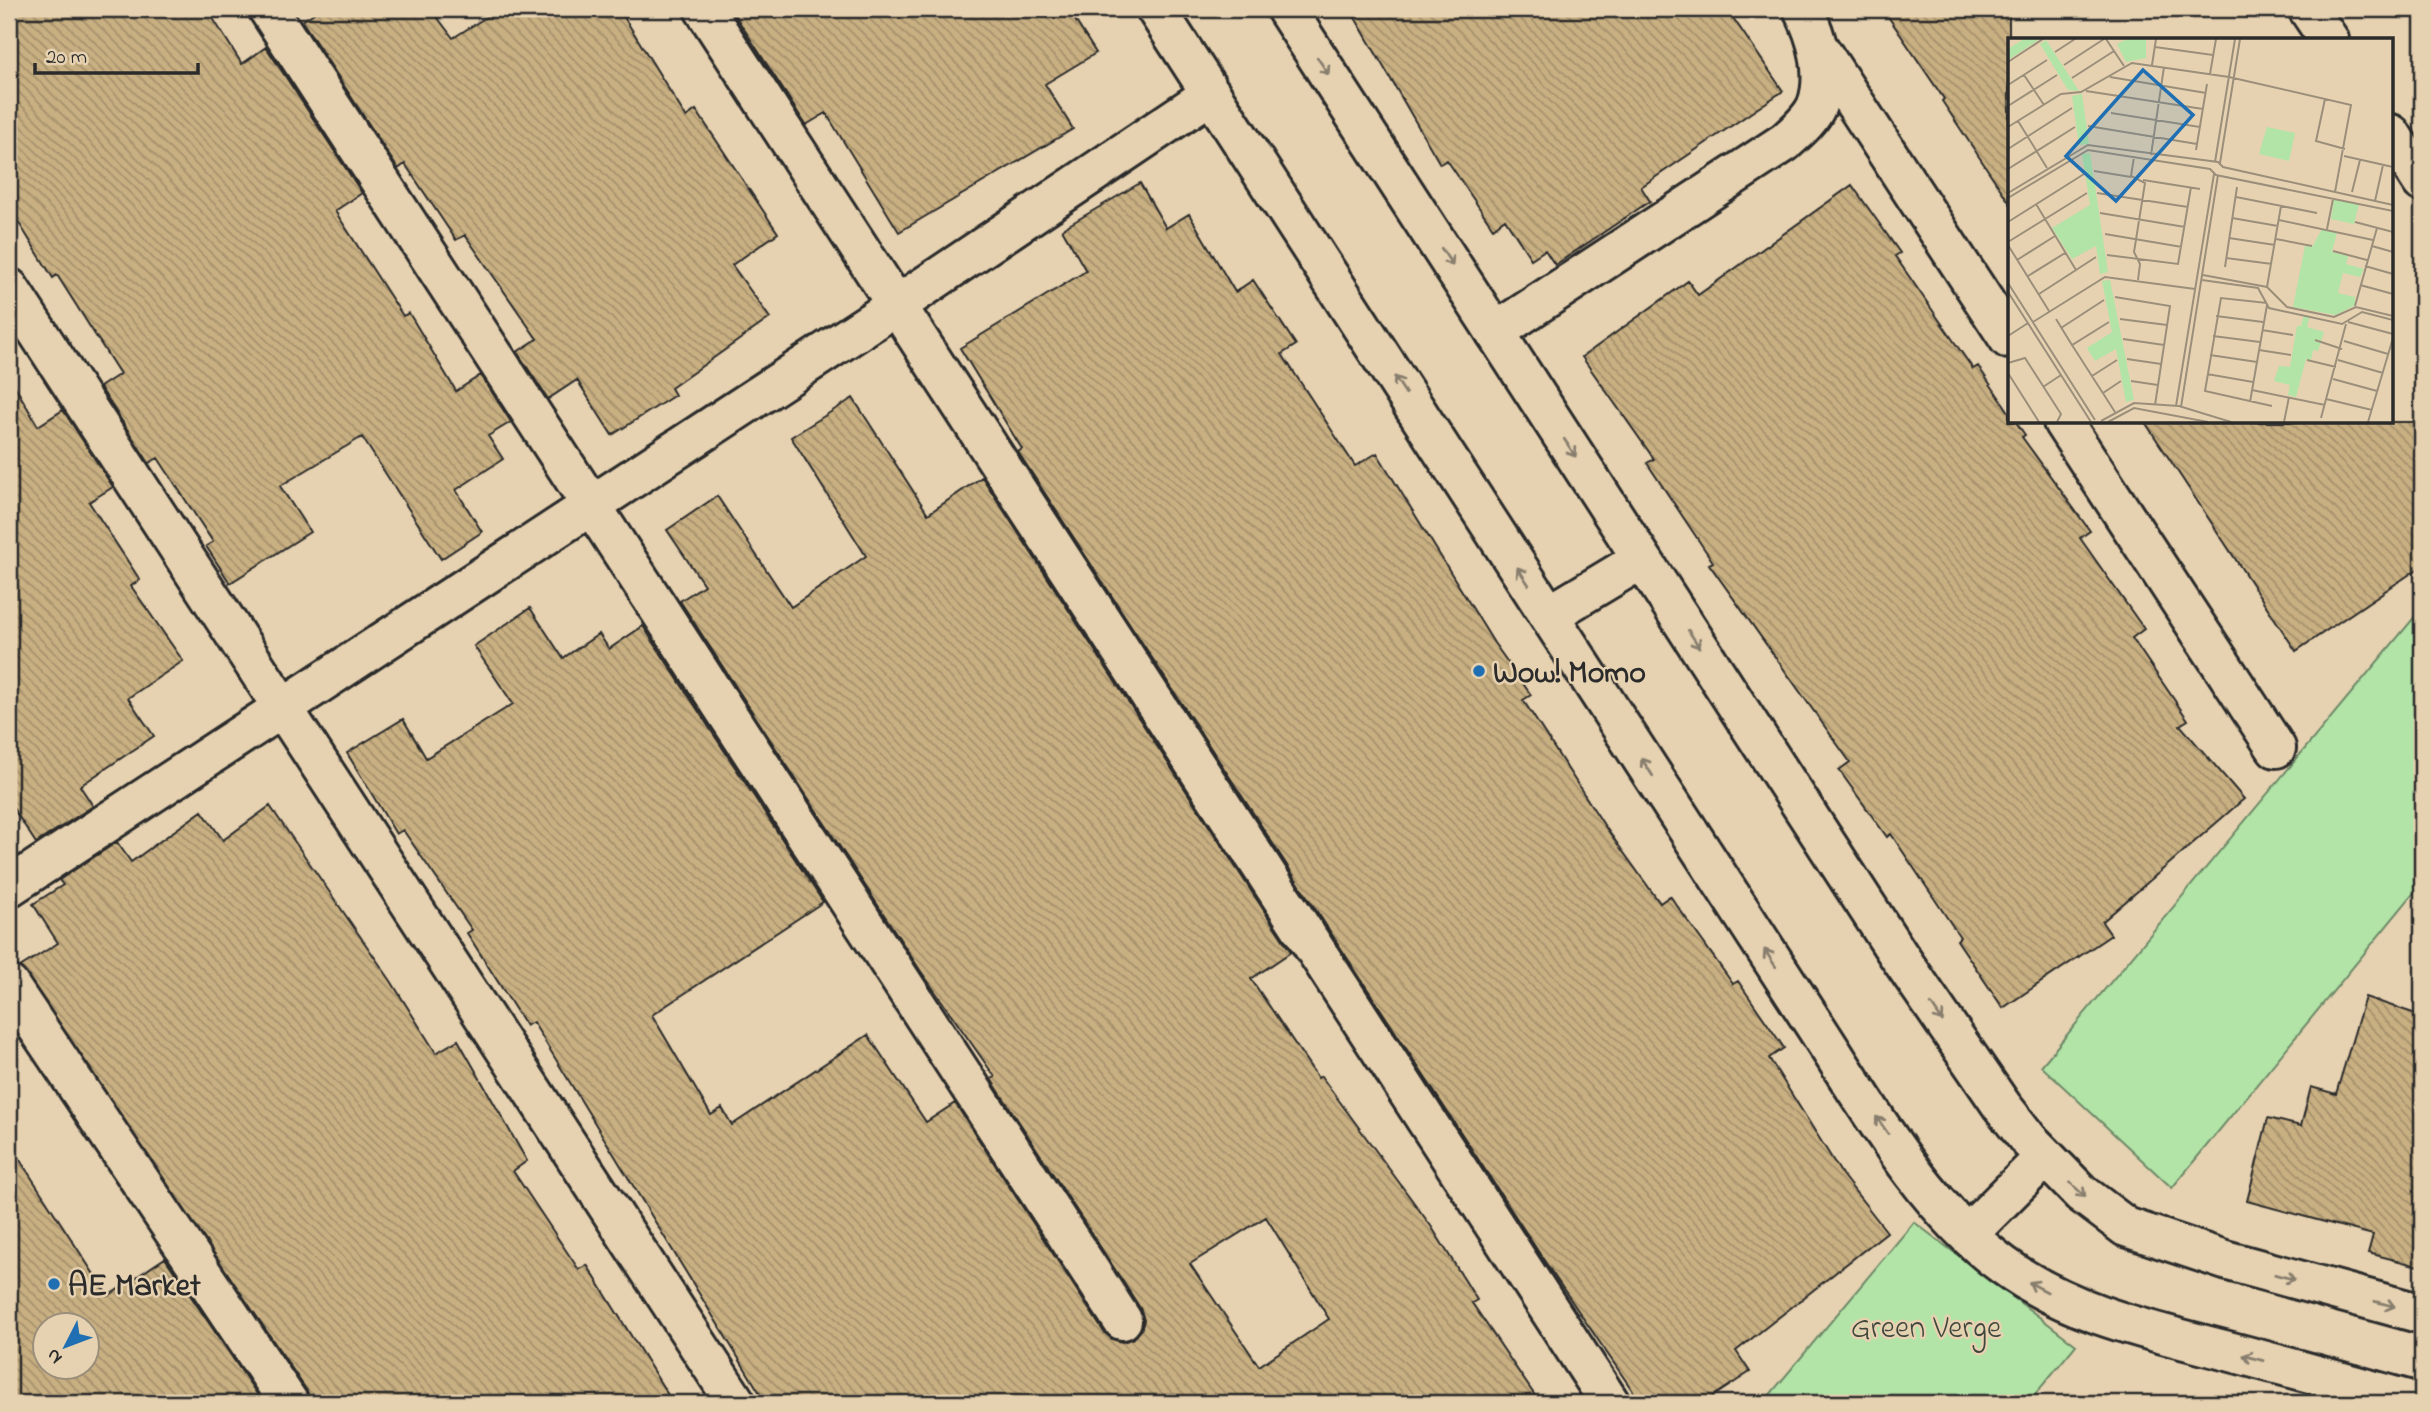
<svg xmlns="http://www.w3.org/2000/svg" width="2431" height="1412" font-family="'Indie Flower',sans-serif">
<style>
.green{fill:#b1e4a6;stroke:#6e8868;stroke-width:2}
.building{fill:url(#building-back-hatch);stroke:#2b2b2b;stroke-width:2;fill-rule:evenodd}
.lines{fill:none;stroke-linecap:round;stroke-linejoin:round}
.minor-casing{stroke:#2b2b2b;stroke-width:44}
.major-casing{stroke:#2b2b2b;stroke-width:44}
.minor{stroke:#e6d2b1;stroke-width:38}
.major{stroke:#e6d2b1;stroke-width:38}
.oneway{stroke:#887e6e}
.poi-dot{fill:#1f6fb2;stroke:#e6d2b1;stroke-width:2.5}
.labels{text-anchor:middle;stroke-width:5;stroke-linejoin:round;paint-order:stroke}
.poi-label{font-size:32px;font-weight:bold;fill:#2b2b2b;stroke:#e6d2b1;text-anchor:start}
.park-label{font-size:32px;fill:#3f473d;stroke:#e6d2b1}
.inset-road{fill:none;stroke:#9b8f7b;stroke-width:2}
.view{fill:#1f6fb2;fill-opacity:0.15;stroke:#1f6fb2;stroke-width:3.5}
.inset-edge{fill:none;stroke:#2b2b2b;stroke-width:3.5}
</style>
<defs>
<pattern id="building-back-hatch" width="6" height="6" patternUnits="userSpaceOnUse" patternTransform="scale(1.75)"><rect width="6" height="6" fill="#c9b082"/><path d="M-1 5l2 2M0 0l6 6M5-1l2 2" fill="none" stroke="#a38f6b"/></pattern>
</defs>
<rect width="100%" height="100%" fill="#e6d2b1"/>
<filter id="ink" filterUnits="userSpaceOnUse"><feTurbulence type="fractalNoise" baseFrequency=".0143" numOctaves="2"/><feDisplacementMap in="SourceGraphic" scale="14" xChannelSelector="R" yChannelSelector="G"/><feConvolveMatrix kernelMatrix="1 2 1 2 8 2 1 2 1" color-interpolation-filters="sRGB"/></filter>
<g filter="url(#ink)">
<path class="green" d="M2422,608v275l-250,305 -131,-122z
M1914,1222l162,123 -48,58h-265z"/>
<path class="building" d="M9,9h198l35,55 24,-17 96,146 -27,18 68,105 6,-3 47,78 25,-16 30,47 -23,14 15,23 -47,31 26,42 -41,27 -79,-122 -82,49 30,46 -80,51 -24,-37 7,-4 -55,-84 -9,5 -49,-76 20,-13 -63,-99 -4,3 -44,-71z
M320,9h111l22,29 46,-29h120l67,108 10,-7 82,123 -46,32 38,53 -99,70 4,7 -63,40 -35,-55 -29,19 -31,-47 20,-13 -72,-104 -9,5 -51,-76 -7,5 -96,-148z
M731,9h337l28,44 -51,31 28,45 -174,103 -73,-119 -20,12z
M1350,9h377l56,82 -142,96 9,14 -95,64 -10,-15 -14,9 -26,-40 -12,9 -46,-68 -7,4z
M1883,9h126v193l-67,-101 2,-2z
M1140,183l26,45 23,-14 46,78 18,-12 43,65 -14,9 73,112 22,-13 117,190 37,52 -8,5 81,125 56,78 10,-7 63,88 5,-3 46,67 -15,10 74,118 44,56 -151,119 14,21 -47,31h-62l-94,-138 -529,-813 4,-3 -62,-101 126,-77 -24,-42z
M1852,185l48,68 -5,3 78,113 5,-3 31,46v10h7l9,13 -3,2 68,94 -10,7 64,91 -12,9 56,82 -8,5 64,74 -142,123 9,13 -108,73 -46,-68 3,-3 -69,-103 -4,3 -48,-67 11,-8 -141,-198 4,-2 -66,-99 7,-4 -72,-102 106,-76 10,14z
M9,376l29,50 25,-16 50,77 -24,15 51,78 -9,6 52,75 -55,37 26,38 -74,50 13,20 -57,37 -27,-41z
M853,398l75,116 54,-37 309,475 -40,27 67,99 3,-2 110,150 46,74 -5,3 68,100h-774l-233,-381 -7,4 -59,-93 5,-3 -69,-100 -7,4 -49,-81 56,-34 23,39 87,-54 -39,-58 56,-38 33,50 36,-24 10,15 34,-23 180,276 -171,113 59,100 11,-7 10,17 136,-90 58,87 29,-19 149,229 8,7 10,3 12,-4 7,-8 3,-10 -4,-12 -149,-229 4,-2 -75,-107 -240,-369 24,-16 -37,-55 50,-34 74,111 75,-51 -75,-119zM1266,1217l63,102 -70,47 -69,-102z
M2145,422h277v144l-126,85z
M270,806l121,175 45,72 22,-13 69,121 -14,10 66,99 8,-5 86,138h-362l-4,-12 -287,-424 38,-24 -25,-39 30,-19 -4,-5 58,-38 14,20 71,-51 21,29z
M2365,997l57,19v251l-54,-14 5,-18 -126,-34 21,-83 33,8 10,-39 25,7z
M9,1143l99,153 57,-38 98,145h-254zM46,1325h42v42h-42z"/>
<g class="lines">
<g class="minor-casing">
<path id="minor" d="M268,9l854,1311
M704,9l906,1394
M2308,9l21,31
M1818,47l191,292
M2391,134l31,48
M9,288l727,1115
M1495,332l290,-190c11,-10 26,-22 32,-37 11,-31 0,-69 -14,-96
M2063,422l213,326
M9,887l888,-582 314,-211
M9,985l280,418"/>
</g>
<g class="major-casing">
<path id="major" d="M1156,9l652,1006c55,83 114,191 195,250 65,48 144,65 221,85 65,17 130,35 194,53
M1286,9l613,947 103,150 26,33 53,54 45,34 99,33 197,54
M1549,615l93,-56
M1968,1234l77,-77"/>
</g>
<use href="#minor" class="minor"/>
<use href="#major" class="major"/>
</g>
<defs><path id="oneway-shaft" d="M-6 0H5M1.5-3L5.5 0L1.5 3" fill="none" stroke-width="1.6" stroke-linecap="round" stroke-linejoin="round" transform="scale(1.75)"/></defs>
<g class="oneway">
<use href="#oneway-shaft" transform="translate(1323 66) rotate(57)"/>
<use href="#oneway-shaft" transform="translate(1447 257) rotate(57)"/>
<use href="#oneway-shaft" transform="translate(1400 385) rotate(-123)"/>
<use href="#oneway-shaft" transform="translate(1570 448) rotate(57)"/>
<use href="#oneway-shaft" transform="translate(1523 576) rotate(-123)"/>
<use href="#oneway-shaft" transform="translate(1694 639) rotate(57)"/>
<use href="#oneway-shaft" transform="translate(1647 767) rotate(-123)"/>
<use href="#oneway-shaft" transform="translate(1770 958) rotate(-123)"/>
<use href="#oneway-shaft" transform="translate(1937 1013) rotate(56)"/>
<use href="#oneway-shaft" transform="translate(1882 1125) rotate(-125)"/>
<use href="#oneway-shaft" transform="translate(2078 1190) rotate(43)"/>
<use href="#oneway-shaft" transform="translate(2285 1277) rotate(15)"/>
<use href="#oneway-shaft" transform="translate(2038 1287) rotate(-152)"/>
<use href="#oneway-shaft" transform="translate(2385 1304) rotate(15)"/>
<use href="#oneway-shaft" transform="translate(2253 1358) rotate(-165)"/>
</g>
</g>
<g class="poi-dot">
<circle cx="1479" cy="671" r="7"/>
<circle cx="54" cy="1284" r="7"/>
</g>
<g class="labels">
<g class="poi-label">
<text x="1493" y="682">Wow! Momo</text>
<text x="68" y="1295">AE Market</text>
</g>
<g class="park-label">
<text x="1926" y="1337">Green Verge</text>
</g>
</g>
<g transform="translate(2008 38)">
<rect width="385" height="385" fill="#e6d2b1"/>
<path d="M16,1h16l-32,21v-11zM119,1h19v19l-20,4 -9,-18zM38,2l33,51 -11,-1 -28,-46zM74,56l7,50 -10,1 -7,-49zM259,89l28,6 -6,28 -30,-7zM82,115l18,119 -8,2 -4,-28 -24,13 -20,-31 38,-23 -8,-51zM326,161l25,5 -5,20 -23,-5zM314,191l15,4 -5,19 16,4 -2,8 18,5 -4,8 -17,-4 -5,20 17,4v8l-19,10 -43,-8 12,-61 7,1zM102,242l24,120 -8,2 -10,-53 -21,12 -8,-13 25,-16 -10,-51zM296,277l6,1 -3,11 17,5 -6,19 -5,-1 -2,10 -5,-1 -10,38 -8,-2 2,-10 -16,-4 5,-15 11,1 7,-41h4z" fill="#b1e4a6"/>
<path class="inset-road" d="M98,1l18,27M147,9l58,8M47,14l20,-13M0,24l35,-23M56,27l40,-26M144,27l4,-26M202,36l6,-35M16,37l20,30M102,39l96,16M64,40l42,-27M0,47l39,-25M78,53l117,18M317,61l-9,42 29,8M0,68l49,-31M103,75l89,14M10,83l29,47M80,88l109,18M0,89l53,-33 20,-2 51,-29 97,14 122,28 -16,87M0,111l64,-41M188,112l11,-66M143,117l13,-88M336,118l49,11M126,119l-3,19 14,7 -11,69 6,12 -2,16M207,124l20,-123M212,125l20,-124M0,131l67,-42M86,133l37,6M135,142l57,9M344,154l8,-32M0,155l80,-48 130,17 5,5 170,38M89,155l91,14M228,159l81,16M0,160l80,-48 122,19 6,6 177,36M367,163l8,-36M28,166l40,66 -37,24M92,175l85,14M224,180l46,8M271,182l94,20M0,184l76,-48M347,184l38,10M319,191l6,-30M97,196l77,13M221,200l46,7M268,201l36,7M0,204l79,-49M0,207l41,66M364,208l21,6M325,213l34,9M99,217l71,9 13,-77M218,220l46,6M9,222l38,-24M357,228l28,8M217,229l12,-80M68,232l20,-13M195,237l64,12 20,20 47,10 22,-10 37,9M20,238l37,-23M194,242l56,8 11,20 73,16 20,-12 31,8M0,245l87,137M352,247l33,9M259,249l14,-81M0,254l83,130M107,259l55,9 -15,99M259,265l-46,-5 -16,93 67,15M347,268l22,-78M208,278l47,6M48,281l16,26 37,-23M112,281l47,6M25,284l72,-45 90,12M340,284l45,12M53,290l43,-28M254,292l31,5M0,298l20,-13M205,298l47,6M115,301l41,6M307,302l27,9M336,303l44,13M64,307l43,67M251,312l32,5M202,317l47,7M119,321l34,5M299,322l29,7M330,322l45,13M0,325l17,-5 36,56 -4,8M0,335l31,49M199,336l46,8M84,338l25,-16M325,341l44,12M123,343l27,4M35,349l18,-12M244,352l73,15M95,355l18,-12M318,361l46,11M242,364l17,-97M168,368l38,-232M173,369l37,-232M313,380l25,-94M93,383l33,-18 45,3 52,16M100,384l26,-14 74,14M276,384l5,-25M360,384l25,-84"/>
<path class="view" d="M135,32l50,45 -77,86 -50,-45z"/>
<rect width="385" height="385" class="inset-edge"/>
</g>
<rect width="2431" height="1412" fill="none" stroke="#e6d2b1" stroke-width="35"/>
<rect x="18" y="18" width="2396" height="1377" fill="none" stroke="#2b2b2b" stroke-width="2.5" filter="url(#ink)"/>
<g transform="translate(66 1346) rotate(228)"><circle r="33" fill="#e6d2b1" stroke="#9b8f7b" stroke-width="2"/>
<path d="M0-5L12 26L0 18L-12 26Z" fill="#1f6fb2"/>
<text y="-10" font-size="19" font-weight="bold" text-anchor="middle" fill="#2b2b2b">N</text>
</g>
<path d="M35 63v10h163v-10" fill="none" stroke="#2b2b2b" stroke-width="3.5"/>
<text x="46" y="63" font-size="21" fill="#2b2b2b" stroke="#e6d2b1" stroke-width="5" paint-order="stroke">20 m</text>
</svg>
